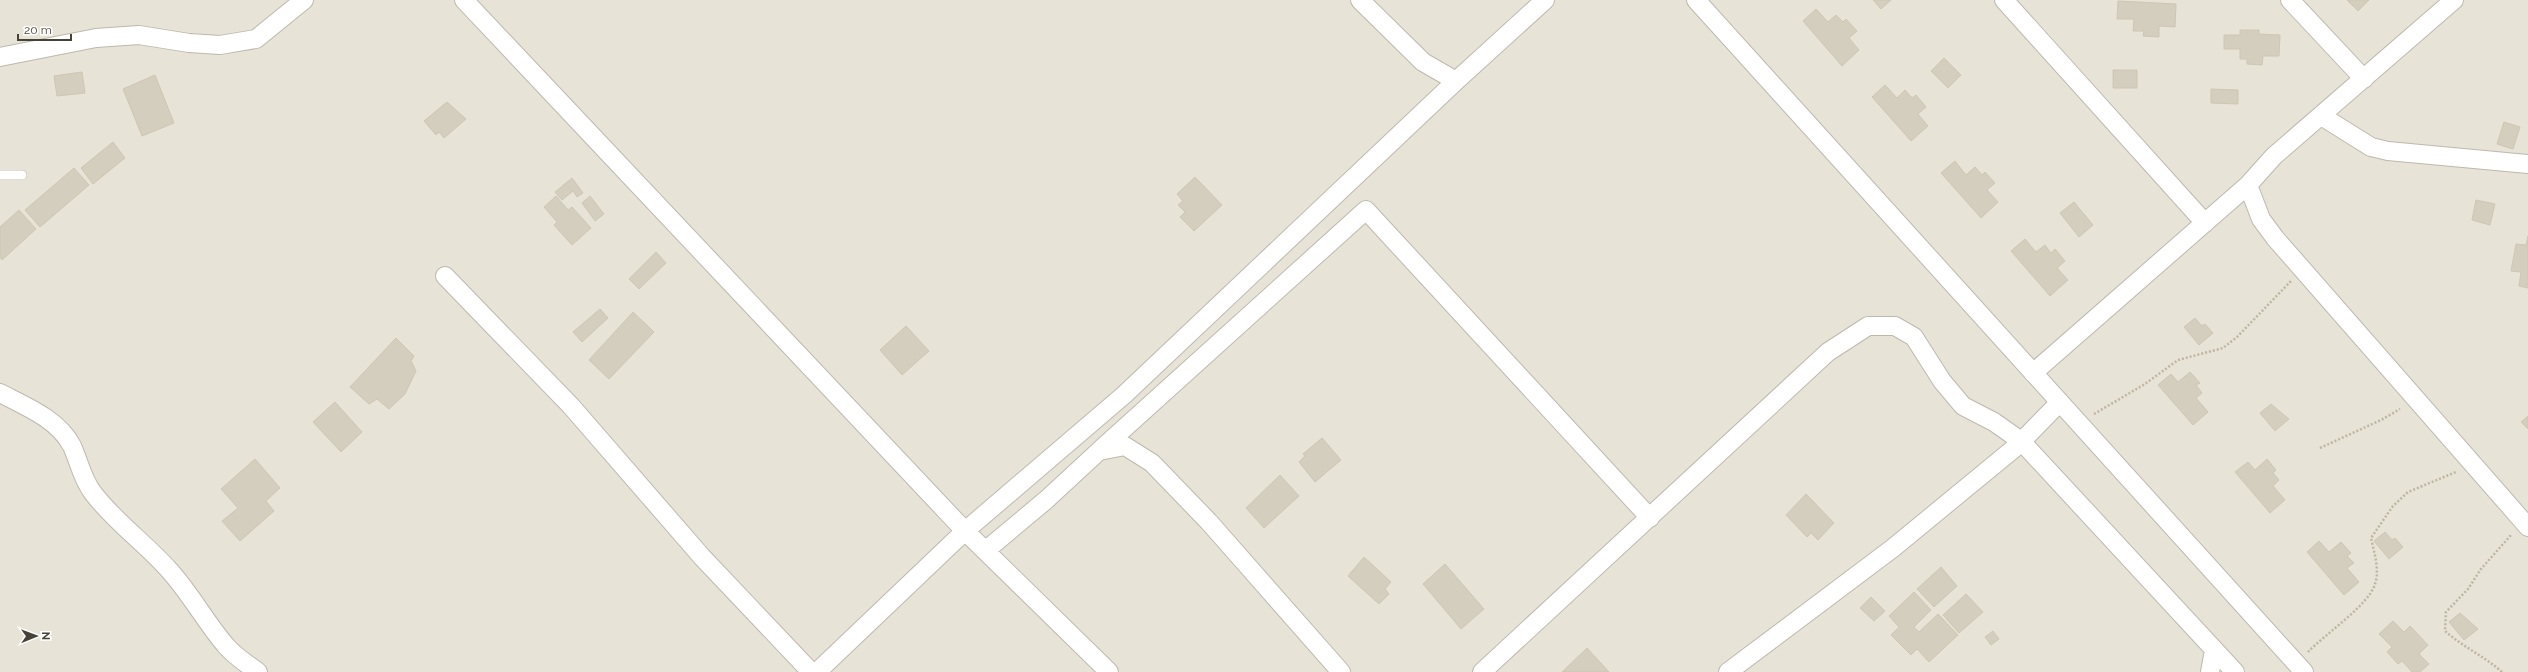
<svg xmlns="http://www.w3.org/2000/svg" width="2528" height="672" font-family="Raleway,sans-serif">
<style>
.residential{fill:#e7e3d7}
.building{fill:#d4cebe;stroke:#cfc6b2}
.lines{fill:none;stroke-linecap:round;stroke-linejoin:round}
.lane-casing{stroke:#beb9ab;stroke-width:10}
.street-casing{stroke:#beb9ab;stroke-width:20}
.path{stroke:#bfb69e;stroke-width:2.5;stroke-dasharray:2 2;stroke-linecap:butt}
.lane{stroke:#fff;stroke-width:9}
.street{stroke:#fff;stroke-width:18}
</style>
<rect width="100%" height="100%" fill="#f3f1e9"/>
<path class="residential" d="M0,0h2528v672h-2528z"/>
<path class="building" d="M1873,0h18l-10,9z
M2347,0h22l-11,11z
M2118,1l58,3 -1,23 -16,-1v11l-16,-1 1,-5h-11l1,-12h-17z
M1816,9l12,13 8,-7 7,7 3,-3 11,12 -8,7 10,12 -17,16 -39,-45z
M2240,30h19v4l21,1 -1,21h-16l-1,9 -15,-1v-5h-7v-10h-16v-14h16z
M1944,58l17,17 -13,13 -17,-17z
M2113,70h24v18h-24z
M82,72l3,21 -28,3 -3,-20z
M155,75l19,48 -32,13 -19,-47z
M1885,85l12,13 8,-8 7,8 4,-3 10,12 -8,7 10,12 -17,15 -39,-44z
M2211,89l27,1v14l-27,-1z
M447,102l19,17 -22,19 -5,-6 -3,3 -12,-14z
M2504,122l16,5 -7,22 -16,-5z
M113,142l12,16 -32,26 -12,-16z
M1955,161l11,14 9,-8 7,8 3,-3 10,11 -8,7 11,12 -17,16 -40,-45z
M74,168l15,17 -49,42 -15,-17z
M1195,177l27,28 -28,26 -14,-14 5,-5 -7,-7 5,-4 -6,-7z
M572,178l11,15 -6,4 -4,-6 -11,9 -7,-8z
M556,196l12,14 4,-3 19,21 -19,17 -18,-20 3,-3 -13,-15z
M590,196l14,18 -9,7 -13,-18z
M2476,200l19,4 -5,21 -18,-5z
M2074,202l19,23 -14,12 -19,-24z
M19,210l17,19 -34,31 -2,-3v-30z
M2528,236v52l-9,-2 2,-14 -10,-1 5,-27 10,1z
M2025,239l11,13 9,-7 6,8 4,-4 10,12 -8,7 11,12 -18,16 -39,-45z
M656,252l10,11 -27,26 -10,-10z
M600,309l8,9 -26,24 -9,-10z
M633,312l21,20 -45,47 -20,-19z
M2195,318l7,8 3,-2 8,9 -14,12 -15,-18z
M906,326l23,25 -27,24 -22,-25z
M396,338l18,18 -3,5 5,10 -11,23 -16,15 -12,-10 -8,5 -19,-17z
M2190,372l10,11 -4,2 6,8 -6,5 12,14 -15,13 -35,-40 13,-11 7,8z
M335,402l27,30 -21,20 -28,-30z
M2271,404l18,15 -14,12 -15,-18z
M2528,416v13l-7,-7z
M1322,438l19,22 -26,22 -16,-20 6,-6 -2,-2z
M255,459l25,29 -14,13 8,10 -34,30 -18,-20 16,-13 -17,-19z
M2267,459l9,11 -3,3 6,7 -6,6 12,14 -15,13 -35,-41 13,-10 7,8z
M1280,475l19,21 -35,32 -18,-20z
M1806,494l28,29 -16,17 -7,-7 -4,4 -21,-22z
M2385,532l7,8 3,-2 8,9 -14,12 -15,-18z
M2319,541l10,11 12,-10 10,11 -4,3 7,7 -7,5 12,14 -15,13 -37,-43z
M1364,557l27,25 -6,7 4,5 -10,10 -31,-28z
M1445,564l39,45 -23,20 -38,-45z
M1941,567l16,19 -23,21 -17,-18z
M1914,592l17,18 -17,17 5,5 19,-18 20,21 -29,27 -12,-13 -6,6 -20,-20 8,-8 -10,-11z
M1966,594l17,18 -24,21 -16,-18z
M1871,597l14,14 -11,10 -14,-13z
M2460,613l18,16 -14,11 -15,-18z
M2393,621l11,11 6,-6 18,19 -9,9 10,10 -9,8h-8l-10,-11 -4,3 -11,-12 5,-5 -13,-13z
M1993,631l6,8 -8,6 -6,-8z
M1587,648l22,24h-47z"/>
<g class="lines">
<g class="lane-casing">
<path id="lane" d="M0,175h22"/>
</g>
<g class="street-casing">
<path id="street" d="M464,0l501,531 144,141
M1360,0l63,62 33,19
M1696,0l608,672
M2004,0l201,223
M2290,0l74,79
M0,57l96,-19 43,-3 50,8 31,2 36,-6 48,-39
M2323,117l48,30 17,4 140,13
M2248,185l13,34 14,19 253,289
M445,276l126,130 131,151 109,115
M2033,373l215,-188 26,-29 180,-156
M0,393c25,13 58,26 72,53 7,15 10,33 21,47 22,29 52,50 76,77 22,24 37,53 58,77 9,10 20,17 31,25
M1099,451l267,-241 284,308
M985,551l61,-51 53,-49 26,-5 27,17 57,59 132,150
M817,672l148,-141 159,-136 332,-314 89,-81
M1482,672l346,-320 40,-26h27l19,11 28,44 21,25 31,16 27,19 214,231
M1728,672l165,-124 124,-102 43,-44
M2210,672l4,-22"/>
</g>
<path class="path" d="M2094,414l51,-30 33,-24 45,-12 14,-11 54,-56
M2320,448l61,-28 19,-11
M2308,652c17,-18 61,-47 67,-68 5,-14 -1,-32 -4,-46l22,-32 15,-14 48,-20
M2502,672c-18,-16 -39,-25 -57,-41l1,-19 22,-23 13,-20 30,-34"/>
<use href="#lane" class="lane"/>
<use href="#street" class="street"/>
</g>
<g transform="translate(36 636) rotate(89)" stroke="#ffffff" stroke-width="3" paint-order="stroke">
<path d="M0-3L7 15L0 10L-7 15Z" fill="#464237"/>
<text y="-6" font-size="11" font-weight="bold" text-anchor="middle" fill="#464237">N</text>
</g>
<path d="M18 34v6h53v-6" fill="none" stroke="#464237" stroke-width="2"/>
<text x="24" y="34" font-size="12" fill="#464237" stroke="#ffffff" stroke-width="3" paint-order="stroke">20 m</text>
</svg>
